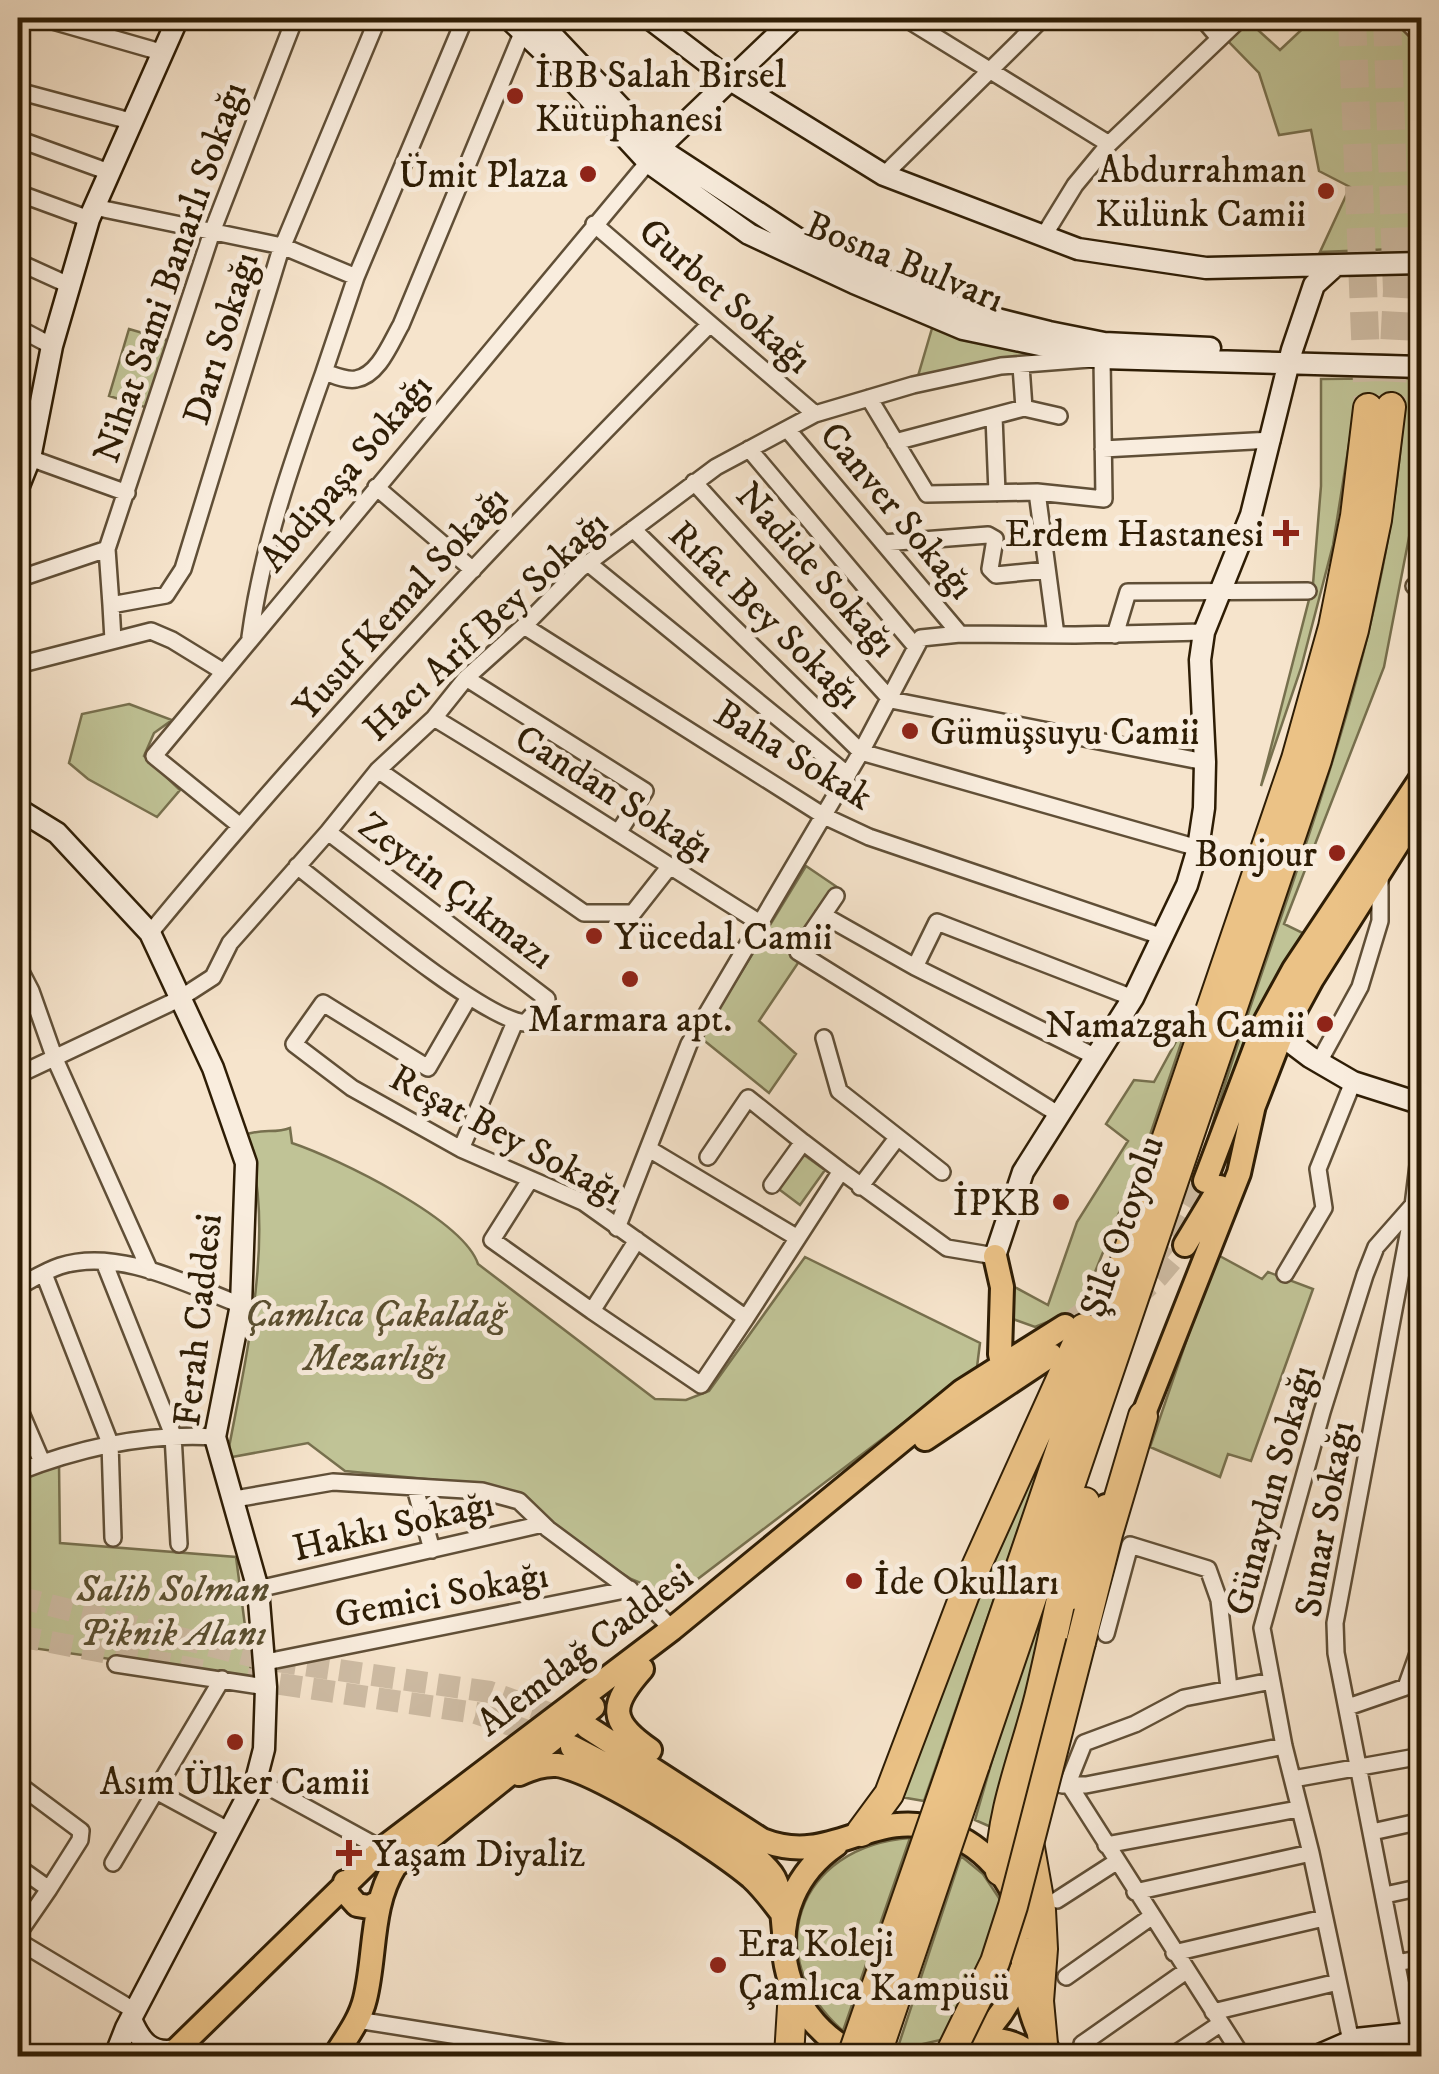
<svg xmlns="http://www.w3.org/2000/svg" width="1439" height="2074" font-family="'IM FELL DW Pica',serif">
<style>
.green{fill:#c0c396;stroke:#77704e;stroke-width:2.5}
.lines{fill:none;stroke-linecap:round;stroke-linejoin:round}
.primary-tunnel{stroke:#cebca4;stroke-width:22;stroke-dasharray:22 11;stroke-linecap:butt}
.highway-tunnel{stroke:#cebca4;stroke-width:28;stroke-dasharray:28 14;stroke-linecap:butt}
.street-casing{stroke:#604f37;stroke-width:20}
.secondary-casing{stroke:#2e1d05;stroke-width:25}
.primary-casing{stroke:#2e1d05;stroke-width:28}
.highway-casing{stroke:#2e1d05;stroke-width:32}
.street{stroke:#f9edde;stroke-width:15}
.secondary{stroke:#f9edde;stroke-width:20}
.primary{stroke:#ebc286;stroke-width:22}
.highway{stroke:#ebc286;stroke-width:28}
.highway-bridge-casing{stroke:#2e1d05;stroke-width:32;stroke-linecap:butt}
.highway-bridge{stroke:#ebc286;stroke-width:28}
.poi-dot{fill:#8f2418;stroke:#f9edde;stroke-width:4}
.labels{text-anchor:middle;stroke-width:10;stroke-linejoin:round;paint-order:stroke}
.poi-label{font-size:38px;fill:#2e1d05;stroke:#f9edde;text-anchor:start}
.street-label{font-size:38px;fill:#2e1d05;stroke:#f9edde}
.park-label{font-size:38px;font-style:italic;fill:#5a4f30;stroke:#f9edde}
</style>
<rect width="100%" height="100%" fill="#f6e4cc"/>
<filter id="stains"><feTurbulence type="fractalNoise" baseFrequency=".002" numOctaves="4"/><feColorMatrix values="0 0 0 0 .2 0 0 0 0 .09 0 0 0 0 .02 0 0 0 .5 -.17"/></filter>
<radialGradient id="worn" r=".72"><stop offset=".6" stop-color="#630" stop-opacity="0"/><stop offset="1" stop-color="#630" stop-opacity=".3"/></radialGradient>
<path class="green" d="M1314,18h82l25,26v204l-101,4 30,-65 -31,-16 -8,-41 -32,5 -20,-62 -32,-33 20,-20 33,30z
M933,325l114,32 -129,19z
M129,329l38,11 -19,68 -39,-12z
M1421,378v97l-37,192 -100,257 27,13 -64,92 -22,82 -27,62c72,-255 191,-501 206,-769l-48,-4 -23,145 -32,123 -40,118 52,-202 8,-98v-107z
M129,704l43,16 -18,13 -10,23 36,34 -23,27 -69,-38 -19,-16 13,-49z
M806,866l31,21 -47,65 10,8 -41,61 37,33 -27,39 -68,-55z
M1191,1014l-44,130 -67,165 -45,18 -22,-8 -4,-35 39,21 29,-83 51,-81 -22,-17 28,-44 20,2z
M290,1128l2,15c45,15 171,76 186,121l177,135 31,1 23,-9 96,-134 175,86 -3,24 -303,230 -43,-18 -80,-52 -75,-43 -131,-13 -37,-28 -81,15c17,-93 52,-233 18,-323 16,-7 30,-1 45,-7z
M800,1152l25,18 -25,35 -24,-18z
M1216,1254l46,25 6,-7 45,17 -62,172 -23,-7 -8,23 -70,-30z
M1056,1421l-132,380 -23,-4 76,-196z
M59,1463l1,80 176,14 16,122 -234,-33v-167z
M1055,1576l-41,165 -20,66 3,2 -6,18 -16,-7 29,-101z
M910,1838l-67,193c-85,-75 -46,-185 67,-193z
M961,1856l22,18 20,30 -15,49 -39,85 -52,12z"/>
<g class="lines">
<path class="primary-tunnel" d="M1151,1261l21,-26 33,-54
M1133,1300l25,-23 27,-32
M1065,1326l54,-39
M18,1597l245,62 227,33 80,29
M18,1636l188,35
M247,1679l229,34 72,25"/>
<path class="highway-tunnel" d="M1352,18l16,390
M1387,18l10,273 -6,116"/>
<g class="street-casing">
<path id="street" d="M42,18l122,35
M905,18l204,126
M1202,18l17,20
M1403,18l19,19
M18,91l112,30
M18,139l91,33
M884,175l159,-157
M18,193l71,26
M94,207l188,39 74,31 -32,95
M594,224l221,190
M1043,237l32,-52 34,-41 132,-126
M18,262l53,24
M356,277l109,-259
M18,328l34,18
M869,398l58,96 110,-2 19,143
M1024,408l35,8
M994,416l3,77
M787,429l173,205
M895,442l129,-34 -3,-42
M18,448l12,10 97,35
M749,449l167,198
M1103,449l169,-9
M694,482l197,218 314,62
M376,487l97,83
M633,529l228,223 337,96
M883,543l105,-8 7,4 -5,30 6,6 51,-5
M107,549l4,56
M588,563l260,212
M18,579l89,-30 105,-317 83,-214
M1414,586h8
M524,626l300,190 45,21 294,100
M1115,635l13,-43 180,-1
M250,637c12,-91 43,-178 74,-265 9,3 23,9 32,7 23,-4 35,-37 45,-54l122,-294
M113,640l-2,-35 55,-10 17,-26 96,-314 99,-237
M18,665l133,-34 21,9 52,32
M466,678l179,113 -27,42
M434,718c110,66 217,137 326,205
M378,770l206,143h49l37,-47
M239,825l-85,-69 500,-601
M297,866c43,33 183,152 228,157l22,-24 -219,-167
M836,896l-38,56 260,162
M823,915l92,52 181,90
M150,933c175,-212 366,-412 559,-608
M18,966l13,25 24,68 95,212
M915,967l22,-45 196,76
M469,997l-41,71 -105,-65 -29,41 58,44 109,61 122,53 163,116 95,-147 106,77 48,8
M824,1038l15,53 103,81
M1319,1062l41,-75 20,-66v-47
M18,1075l161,-76 34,-22 17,-34 98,-111 50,-62 56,-52 32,-40 58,-52 56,-57 136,-102 99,-53 98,-29 88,-19 101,-8 2,141 -67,-7
M803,1142l38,29
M461,1149l54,-127
M649,1149l147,88
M708,1157l40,-59 55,44 -31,43
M530,1180l-38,60 100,71
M860,1187l37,-49
M617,1228l72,-184 172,-292 60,-114 39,-4 115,1 129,-3
M637,1240l-45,71 109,74 45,-67
M104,1262l69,173 6,109
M44,1274l66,169 3,95
M1285,1274l39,-66 -6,-39 35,-87
M18,1287c13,-7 27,-16 42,-21 58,-19 128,19 181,39
M18,1406l24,56
M18,1472c64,-25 129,-39 197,-35
M415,1488l17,62
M235,1499l98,-17 149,9 37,10 29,28 97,72 27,28
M258,1589l285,-65
M1106,1634l24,-89 78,24 11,31 10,88
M266,1662l364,-73
M116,1664l150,23
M1406,1687l16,-45
M1348,1707l58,-20
M1293,1779l129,-23
M256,1780l126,69
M1068,1783l174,273
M1068,1783l16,-40 51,-19 49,-26 87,-17
M18,1784l63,47 -1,9 -31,49
M1062,1785h24l198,-39
M156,1791l74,40
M1372,1832l50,-11
M1106,1845l192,-36
M113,1863l109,-184
M18,1867l31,22 -31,45
M1135,1892l176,-39
M1385,1895l37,-8
M1057,1900l59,-38
M18,1941l117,70
M1174,1953l150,-35
M1397,1963l25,-5
M1066,1977l85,-60
M1213,2012l125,-30
M357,2020l214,34 80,2
M1410,2032l-74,-379 -1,-30 77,-409 10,-81
M1351,2041l-40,-188 -27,-107 -22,-118 60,-216 43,-137 11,-28 37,-42
M1082,2044l104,-73
M1172,2056l48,-32"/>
</g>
<g class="secondary-casing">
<path id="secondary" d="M508,18l56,53 84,91 101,72 105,49 109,46 139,29 320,9
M536,18l123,130 150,98 49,23 107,42 84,21 55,11 106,5
M649,18l80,61 155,96 194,74 128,19 216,-5
M659,148l136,-130
M18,488l12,-30 22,-112 37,-127 89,-201
M18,809l39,24 93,100 63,135 33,95 -5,142 -26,132 43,152 8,98 -2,62 -8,31 -130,248 -11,28
M1269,1026l41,31 43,25 69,22
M995,1256l28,-84 110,-174 54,-113 11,-37 6,-40 1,-46 -5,-102 4,-28 47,-117 41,-165 22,-65 22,-20
M131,2019c9,22 20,36 45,31
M1317,2056l39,-17 66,-7"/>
</g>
<g class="primary-casing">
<path id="primary" d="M1250,1116l31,-80 31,-57 110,-174
M1205,1181l60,-159 29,-53 128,-192
M1185,1245l35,-58
M995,1256l7,31 -2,67 5,22
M1137,1431l102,-258 15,-68
M925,1439l126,-84
M1072,1598l34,-92
M642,1669c-32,36 -34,52 8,81
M587,1727l175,113c70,28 110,-34 179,-10 47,16 82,59 83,109 1,10 -2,21 -1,31 3,31 12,60 28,86
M572,1747c41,21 183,95 202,131 8,16 8,36 10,54
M519,1774c12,-5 24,-10 38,-9 40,6 160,83 194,112 11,10 21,23 30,35
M836,1845c-82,56 -63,173 24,211
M345,1882l3,13 9,10 12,2 10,-5
M980,2037c18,3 39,4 51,19
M170,2056l212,-207 290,-220 290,-238 103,-65
M335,2056c11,-18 25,-36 30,-57 11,-44 5,-93 30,-133l198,-159
M944,2056c40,-13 66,-46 77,-86"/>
</g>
<g class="highway-casing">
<path id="highway" d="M1081,1642l27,-108 35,-118
M956,1756l340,-997 37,-132 22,-111 13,-108
M975,1765l342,-1005 37,-130 23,-110 14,-113
M861,1832l28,-38 82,-216 113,-250
M1029,1842l12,68 2,39 -4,52 4,43
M1000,1871c1,-61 24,-114 39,-173 16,-65 27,-132 46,-196
M789,2056l4,-65"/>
</g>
<use href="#street" class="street"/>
<use href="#secondary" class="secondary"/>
<use href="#primary" class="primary"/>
<use href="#highway" class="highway"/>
<g class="highway-bridge-casing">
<path id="highway-bridge" d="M852,2056l104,-300
M876,2056l99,-291
M949,2056l46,-94 18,-56 68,-264"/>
</g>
<use href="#highway-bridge" class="highway-bridge"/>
</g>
<g class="poi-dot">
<circle cx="515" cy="96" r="10"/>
<circle cx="588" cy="174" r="10"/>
<circle cx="1326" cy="191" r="10"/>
<path d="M1281 518h10v10h10v10h-10v10h-10v-10h-10v-10h10z"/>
<circle cx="910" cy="731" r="10"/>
<circle cx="1337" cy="853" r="10"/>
<circle cx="594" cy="936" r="10"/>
<circle cx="630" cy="979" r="10"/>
<circle cx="1325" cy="1024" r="10"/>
<circle cx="1061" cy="1202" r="10"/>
<circle cx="854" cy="1581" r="10"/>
<circle cx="235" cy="1742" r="10"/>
<path d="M344 1838h10v10h10v10h-10v10h-10v-10h-10v-10h10z"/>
<circle cx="718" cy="1965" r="10"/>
</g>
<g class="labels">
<g class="poi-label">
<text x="535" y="87">İBB Salah Birsel<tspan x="535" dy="44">Kütüphanesi</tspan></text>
<text x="1306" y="182" text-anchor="end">Abdurrahman<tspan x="1306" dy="44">Külünk Camii</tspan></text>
<text x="568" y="187" text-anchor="end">Ümit Plaza</text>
<text x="1264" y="546" text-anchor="end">Erdem Hastanesi</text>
<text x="930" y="744">Gümüşsuyu Camii</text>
<text x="1317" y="866" text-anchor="end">Bonjour</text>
<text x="614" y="949">Yücedal Camii</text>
<text x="630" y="1031" text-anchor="middle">Marmara apt.</text>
<text x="1305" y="1037" text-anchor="end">Namazgah Camii</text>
<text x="1041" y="1215" text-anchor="end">İPKB</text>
<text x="874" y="1594">İde Okulları</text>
<text x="235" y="1794" text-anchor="middle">Asım Ülker Camii</text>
<text x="372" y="1866">Yaşam Diyaliz</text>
<text x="738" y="1956">Era Koleji<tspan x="738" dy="44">Çamlıca Kampüsü</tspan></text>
</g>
<g class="street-label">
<text transform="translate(905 261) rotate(22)" y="13">Bosna Bulvarı</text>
<text transform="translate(169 272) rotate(-71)" y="13">Nihat Sami Banarlı Sokağı</text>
<text transform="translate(726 295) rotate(41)" y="13">Gurbet Sokağı</text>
<text transform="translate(220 338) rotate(-73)" y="13">Darı Sokağı</text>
<text transform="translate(345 472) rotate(-50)" y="13">Abdipaşa Sokağı</text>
<text transform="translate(898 510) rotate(50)" y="13">Canver Sokağı</text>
<text transform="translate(817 569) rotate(48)" y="13">Nadide Sokağı</text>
<text transform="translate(400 602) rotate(-48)" y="13">Yusuf Kemal Sokağı</text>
<text transform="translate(766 614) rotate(44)" y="13">Rıfat Bey Sokağı</text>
<text transform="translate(485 625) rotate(-43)" y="13">Hacı Arif Bey Sokağı</text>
<text transform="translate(794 754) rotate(31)" y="13">Baha Sokak</text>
<text transform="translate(615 793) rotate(32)" y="13">Candan Sokağı</text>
<text transform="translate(457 890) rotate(37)" y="13">Zeytin Çıkmazı</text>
<text transform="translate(507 1134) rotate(28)" y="13">Reşat Bey Sokağı</text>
<text transform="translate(1121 1226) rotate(-71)" y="13">Şile Otoyolu</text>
<text transform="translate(197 1320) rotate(-84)" y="13">Ferah Caddesi</text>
<text transform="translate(1270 1490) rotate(-75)" y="13">Günaydın Sokağı</text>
<text transform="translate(1324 1519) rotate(-80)" y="13">Sunar Sokağı</text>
<text transform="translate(393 1525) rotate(-13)" y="13">Hakkı Sokağı</text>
<text transform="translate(441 1594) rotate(-11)" y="13">Gemici Sokağı</text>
<text transform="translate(584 1649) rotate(-37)" y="13">Alemdağ Caddesi</text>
</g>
<g class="park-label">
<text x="375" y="1326">Çamlıca Çakaldağ<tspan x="375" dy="44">Mezarlığı</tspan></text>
<text x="173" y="1601">Salih Solman<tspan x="173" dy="44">Piknik Alanı</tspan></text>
</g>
</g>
<rect width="1439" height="2074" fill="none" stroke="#f6e4cc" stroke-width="60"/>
<rect x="20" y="20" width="1399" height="2034" fill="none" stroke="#2e1d05" stroke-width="5"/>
<rect x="30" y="30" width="1379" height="2014" fill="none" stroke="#2e1d05" stroke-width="2.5"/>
<rect width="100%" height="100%" filter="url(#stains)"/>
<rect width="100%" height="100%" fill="url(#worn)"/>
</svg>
